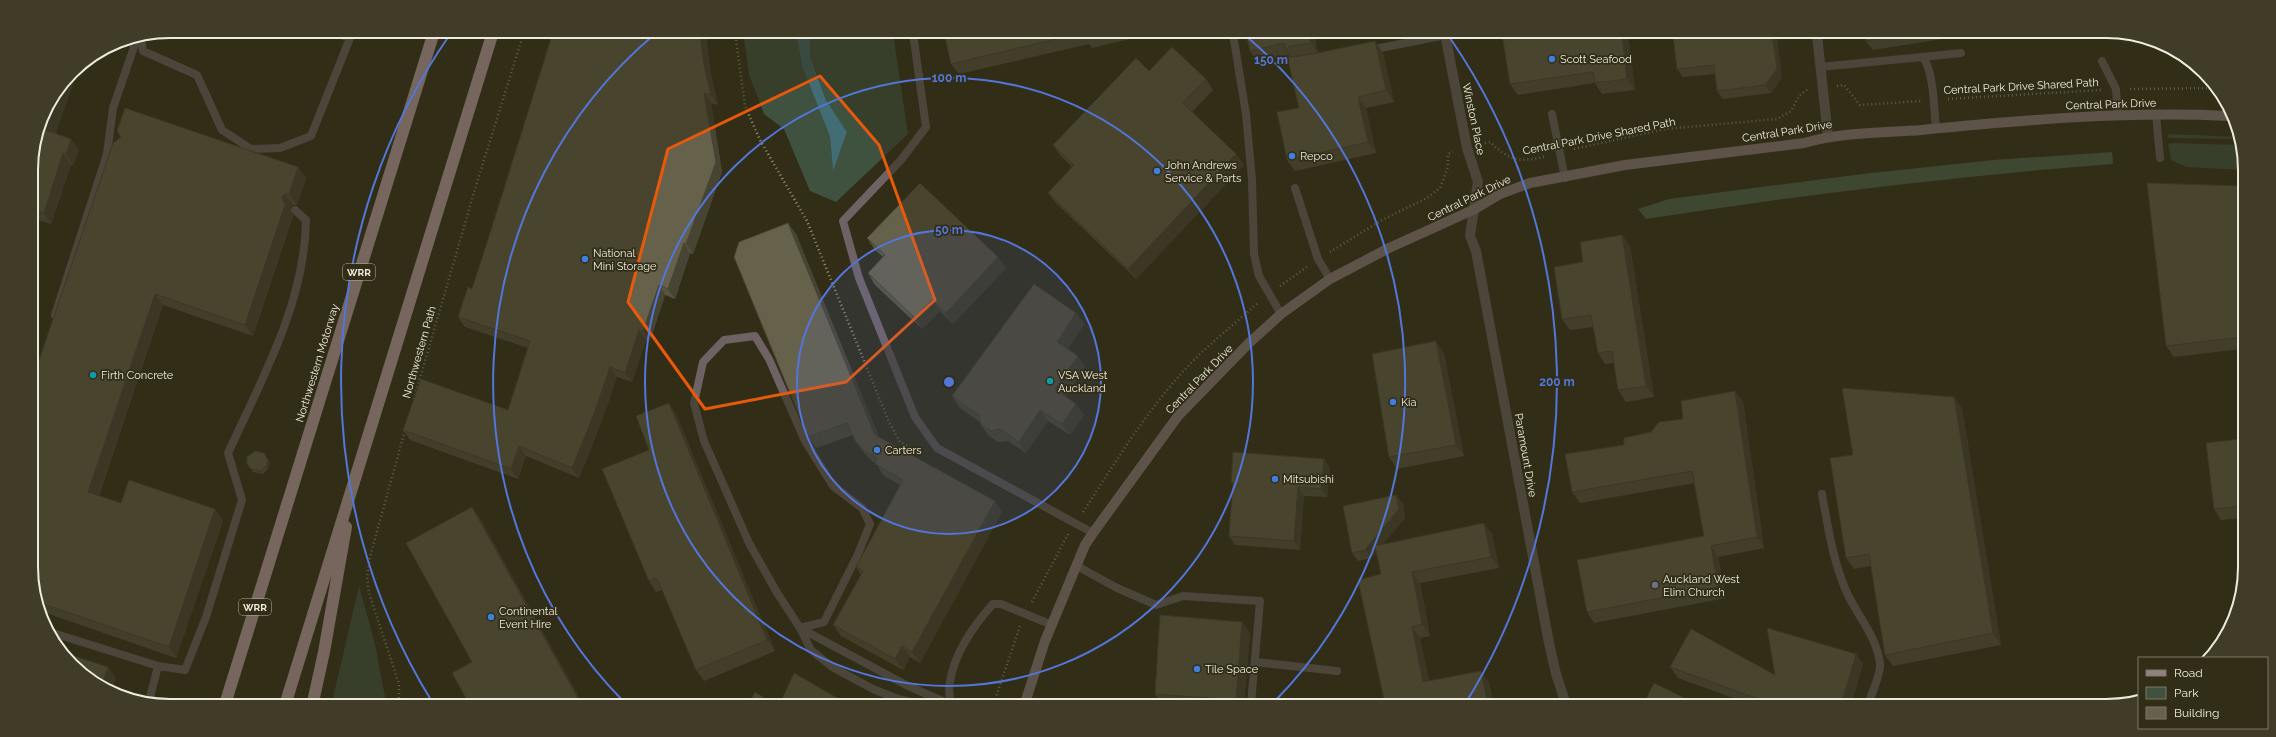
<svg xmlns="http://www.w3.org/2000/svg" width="2276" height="737" font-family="Raleway,sans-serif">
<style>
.green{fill:#3f523f}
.forest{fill:#4f674f}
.water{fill:#436d74}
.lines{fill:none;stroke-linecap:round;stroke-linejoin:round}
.path{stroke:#979482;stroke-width:2.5;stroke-dasharray:1 3;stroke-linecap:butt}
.lane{stroke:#6e6265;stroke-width:8}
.street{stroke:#6e6265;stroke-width:10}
.secondary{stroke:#938084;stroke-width:10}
.highway{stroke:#c9acb2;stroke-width:12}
.wall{fill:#585340}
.shaded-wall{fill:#474434}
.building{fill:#66614a;stroke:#474434}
.marked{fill:none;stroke:#e8590c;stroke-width:3;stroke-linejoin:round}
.ring{fill:none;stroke:#5276da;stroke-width:2}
.shop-dot{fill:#3f7fe0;stroke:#312d17;stroke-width:1.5}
.culture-dot{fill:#0f9aa8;stroke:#312d17;stroke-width:1.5}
.worship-dot{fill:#6b7280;stroke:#312d17;stroke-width:1.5}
.labels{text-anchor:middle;stroke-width:3.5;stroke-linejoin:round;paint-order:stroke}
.shield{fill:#312d17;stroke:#b6b3a3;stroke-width:1}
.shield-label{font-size:10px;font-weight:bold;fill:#efecdf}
.poi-label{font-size:11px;fill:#efecdf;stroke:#312d17;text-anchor:start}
.street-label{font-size:11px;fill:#efecdf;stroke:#312d17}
.rim{fill:none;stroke:#efecdf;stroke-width:2}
.centre{fill:#5276da;stroke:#312d17;stroke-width:2}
.ring-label{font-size:12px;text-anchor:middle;font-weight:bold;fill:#5276da;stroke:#312d17;stroke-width:3.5;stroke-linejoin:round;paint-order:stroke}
</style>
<rect width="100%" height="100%" fill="#312d17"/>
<path class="green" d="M743,32l53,1 6,33 28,71 3,33 14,-38 -21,-32 -16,-44 1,-23h82l15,101 -72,68 -26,-11 -26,-62 -20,-15 -15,-39z
M2169,134l70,3 1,2 -73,-1z
M2172,143l70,2v25l-56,-3 -15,-7 -3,-16z
M359,586l16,58 11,58h-54z"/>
<path class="forest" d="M2112,152l1,12c-157,12 -312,31 -467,55l-8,-10 31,-10 193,-25 131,-14z"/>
<path class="water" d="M796,33h15l-1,23 16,44 21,32 -14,39 -3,-34 -28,-71z"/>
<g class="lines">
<path class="path" d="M735,32l10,74 15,34 47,81 82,201 11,20 22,12
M1837,86l7,-1 16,20 61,-4
M2130,89l85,-1
M1948,99l153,-9
M1481,144l9,-2c20,19 30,21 57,14
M1574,149l91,-20 112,-10 14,-8 8,-15 9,-7
M1330,252l52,-32 45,-22 13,-10 8,-21v-13l5,-2
M1280,286l27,-19
M414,399l61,-210 49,-157
M1083,512c35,-54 70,-112 116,-157 19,-18 40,-35 60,-53
M1032,602l36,-68
M399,702v-18l-30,-91 -2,-16 3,-20 35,-127
M994,703l26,-77"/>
<path class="lane" d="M913,33l13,94 -25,33 -58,61 16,57 56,139 22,31 156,85
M1233,34l13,80 6,66 2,74 5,22 22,38
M141,37l2,14 54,24 25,55 29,19 29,-1 31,-12 39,-98 -21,-7
M1370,50l76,-15
M1922,57l39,-4
M2102,61l14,28 2,26
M1820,67l102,-10c12,11 12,54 14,71
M1552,114l13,64
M2156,114l4,44
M107,154l6,-46 24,-70
M1295,188l23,71 12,20
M55,315l52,-161 12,-5
M1822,494c6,33 11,69 26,101 11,23 29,42 32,69 1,10 -9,31 -12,41
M1077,566l40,22 39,17 27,-9 77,5 -9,103
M800,628l24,-6 34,-68 12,-30 -8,-16 -29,-22 -28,-45 -36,-82 -14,-23 -31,4 -21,22 -9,41 10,38 45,102 27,48 24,37 11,22 21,17 41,22 25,10 17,4
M800,628l106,57 41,18
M53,633l105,33 27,4 21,-53 36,-117 -14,-47c34,-74 77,-151 78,-233l-11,-10
M1255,662l82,9
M149,701l9,-35
M950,703c0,-7 -2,-15 0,-22 5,-28 24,-56 43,-77h8l51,21"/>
<path class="street" d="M1445,34l22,114 11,34 -8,54 6,15 73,392 7,31 10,30
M1817,35l11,101"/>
<path class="secondary" d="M1025,703l20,-62 40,-96 8,-12 85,-117 71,-73 32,-29 49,-35 59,-31 86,-39 25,-15 30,-11 95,-18 179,-22c39,-11 77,-10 117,-13 102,-10 205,-19 308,-14"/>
<path class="highway" d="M226,701l208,-669
M286,702l207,-670
M313,702l11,-50 22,-125"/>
</g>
<path class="wall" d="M944,33h211l-63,15 -3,-4 -130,30 -8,-10z
M1314,34l4,19h65l11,49 -28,6 10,45 -81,18 -8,-11 12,-52 -8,-51 -2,-2 -31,7 -8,-11z
M1502,34l126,1 7,55 -33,4 -7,-11 -77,12 -8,-11z
M1673,35l109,42 -11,16 -48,6 -6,-8 -2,-17 -32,3 -6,-8z
M1865,35h102l-94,15 -7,-9z
M79,67l-24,66 16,6 8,11 -6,15h-2l-20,59 -19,-6 -1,-57 41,-89z
M1149,71l57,8 7,11 -21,22 44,42 8,11 -108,114 -80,-76 -8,-10 24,-26 -11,-11 -8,-11z
M711,75l7,30 -7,-2 11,69 -29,82 -3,-1 -15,46 -10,-4 -15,46 -4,-1 -14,42 -15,-5 -16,46 -22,55 -53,-22 -8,23 -108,-39 -7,-10 105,-20 20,-62 -63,-21 -7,-10 14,-28 19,-59z
M306,178l-9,27h-4l-3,3 3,8 -40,120 -90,-31 -64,191 22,7 94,6 8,12 -47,137 -133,-46 -9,-18 -2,-213z
M2242,186l-1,163 -67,8 -8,-11z
M788,223l8,11 83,203 123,75 -82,151 -10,-6 -7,13 -62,-34 -8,-11 28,-50 -5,-8 44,-82 -17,-10 -7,-12 -3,-1 -9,-9 -8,-11 -3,-7 -37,13 -8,-11z
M1622,235l8,11 24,151 -28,5 -8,-12 -4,-27 -9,1 -7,-11 -5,-26 -23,3 -8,-11 21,-57z
M867,238l131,19 8,11 -53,56 -13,-13 -18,18 -47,-44 -7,-12 15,-16 -8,-7z
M1076,313l8,11 -16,25 17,18 -20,30 19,18 -14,20 -22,-14 -22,32 -18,-12 -10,1 -9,-6 -8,-11 -1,-3 -20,-14 -8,-12z
M1444,353l20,103 -67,13 -8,-12z
M1735,391l8,11 21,146 -46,9 8,41 -132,25 -7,-11 117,-76 -9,-53 -115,20 -8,-11 52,-47 59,-26z
M1962,408l39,237 -108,21 -8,-11 -14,-89 -17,3 -8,-11 7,-103z
M676,414l99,237 -71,30 -8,-11 -33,-80 -7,2 -7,-11v-131z
M2241,439v79l-20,2 -7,-11z
M264,453l6,10 -2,6 -5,5 -10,-2 -6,-8z
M1324,459l6,9 -3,29 -23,-1 -4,54 -65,-5 -6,-9 4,-51 -2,-3z
M1396,495l7,9 2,14 -22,26 109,-10 7,34 -79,15 10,53 -10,2 9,43 60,1 4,22h-108l-4,-130 -5,-22 -5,6 -13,3 -6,-8z
M1242,622l8,11 -6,71h-83l-6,-10z
M1856,654l7,10 -12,41h-98l-75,-27 -8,-11 105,8z"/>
<path class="shaded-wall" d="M700,32h6l5,43 7,30 -7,-10 -7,-30z
M1309,34h5l4,20 -7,-11z
M1622,35h6l7,55 -8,-11z
M1772,35h5l5,42 -11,16 -6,-8z
M1375,41l8,12 11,49 -8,-12z
M79,67l-26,74 -8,-11 13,-38 14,-20z
M704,93l7,10 11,69 -29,82 -7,-10z
M1358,97l8,11 10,45 -8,-11z
M71,139l8,11 -6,15 -7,-11z
M63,153l8,12 -20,59 -7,-11z
M1236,154l8,11 -108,114 -8,-10z
M298,167l8,11 -9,27 -8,-11z
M285,194l8,11 -3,3 3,8 -40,120 -8,-11 37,-128z
M788,223l8,11 86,212 -7,-11z
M1622,235l8,11 24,151 -8,-11z
M684,243l6,10 -15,46 -7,-10z
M998,257l8,11 -53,56 -7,-11z
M659,285l6,10 -15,46 -7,-10z
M155,294l8,11 -67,198 -8,-11z
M932,300l8,11 -18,18 -7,-11z
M1076,313l8,11 -19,29 -8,-11z
M639,330l7,10 -14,42 -7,-9z
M1436,341l8,12 20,103 -8,-11z
M1078,356l7,11 -22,34 -8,-12z
M610,367l7,10 -16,46 -22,55 -7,-10z
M1735,391l8,11 21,146 -7,-11z
M1954,397l8,11 39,237 -8,-12z
M669,403l7,11 99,237 -8,-11z
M1076,404l8,11 -14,20 -8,-11z
M1040,410l8,11 -22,32 -7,-11z
M519,446l7,10 -8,23 -7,-10z
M264,453l6,10 -2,6 -2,-3z
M1324,459l6,9 -3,29 -6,-8z
M1298,487l6,9 -4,54 -6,-9z
M1396,495l7,9 2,14 -34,40 -6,-8z
M995,501l7,11 -82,151 -8,-11z
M472,507l8,11 102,184h-2z
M215,509l8,12 -47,137 -7,-11z
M1484,523l8,11 7,34 -8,-11z
M1711,546l7,11 8,41 -8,-11z
M1412,572l8,11 10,53 -8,-12z
M1242,622l8,11 -6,71h-6l-2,-4z
M1412,627l8,11 11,56 -8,-12z
M902,646l8,11 -7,13 -8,-11z
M1856,654l7,10 -12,41h-10z
M108,667l8,11 -5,14 -10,-4z
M1481,671l8,11 4,22h-5z"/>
<path class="building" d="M553,32h147l4,33 7,30 -7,-2 12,69 -30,82 -2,-1 -16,46 -9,-4 -16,46 -4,-1 -14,43 -15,-6 -16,47 -22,54 -53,-22 -8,23 -108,-39 18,-51 87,31 22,-69 -72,-24 10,-30 4,2 19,-59z
M944,33h137l-130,31z
M1083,33h19l-18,4z
M1246,34h63l2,9 -21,3 -4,4 -2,-7 -34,8z
M1502,34l120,1 5,44 -32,4 -2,-11 -83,12z
M1673,35h99l5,34 -12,16 -48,6 -3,-26 -37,4z
M1865,35h40l-39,6z
M1375,41l11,49 -28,7 10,45 -81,18 -10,-48 22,-4 -12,-52 5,1 21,-3z
M1172,47l34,32 -23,24 53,51 -108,115 -80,-76 26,-28 -21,-20 83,-87 13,13z
M58,92l-13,38 26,9 -5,15 -3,-1 -19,60 -12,-4 -1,-48 11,-44z
M125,108l173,59 -9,27h-4l-3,3 3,8 -40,120 -90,-31 -67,198 33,11 8,-23 86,29 -46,138 -131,-45 -4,-8 -2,-213 81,-238 8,-6 -4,-6z
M920,183l78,74 -52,56 -14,-13 -17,18 -47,-45 17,-18 -18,-17z
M2147,183l95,3 -1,151 -75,9z
M788,223l87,212 120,66 -83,151 -10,-6 -7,13 -62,-34 30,-54 -7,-4 47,-87 -28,-16 2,-6 -12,-7 -9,-9 -9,-19 -39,14 -74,-180 5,-15z
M1622,235l24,151 -28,4 -6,-39 -14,2 -7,-38 -29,4 -8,-52 29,-5 -3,-20z
M1034,284l42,29 -19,29 21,14 -23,33 21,15 -14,20 -22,-14 -21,32 -19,-13 -9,2 -10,-6 -2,-10 -27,-19z
M1436,341l20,104 -67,12 -17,-103z
M1842,388l112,9 39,236 -108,22 -16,-101 -23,4 -16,-100 23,-3z
M1735,391l22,146 -46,9 7,41 -131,25 -10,-52 127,-24 -12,-65 -120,21 -7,-38 59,-9v-7l27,-6 8,-10 24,-3 -2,-18z
M669,403l98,237 -71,30 -39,-92 -8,3 -47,-112 47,-19 -13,-34z
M2241,439v67l-27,3 -8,-66z
M255,451l9,2 4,7 -2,6 -5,5 -10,-2 -4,-5v-7z
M1233,452l91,7 -3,30 -23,-2 -4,54 -65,-5 4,-54h-2z
M1396,495l3,14 -34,41 -13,3 -9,-47z
M472,507l108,195h-112l-16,-29 20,-11 -66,-119z
M1484,523l7,34 -79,15 10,52 -10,3 11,55 58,-11 7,33h-103l-27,-124 23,-6 -6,-28z
M1160,615l82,7 -6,78 -81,-6z
M1767,628l89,26 -15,51h-66l-105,-38 21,-38 84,46z
M62,652l46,15 -7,21 -35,-29z
M794,673l52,30h-66z
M1654,683l45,22h-56z
M755,692l18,11h-24z"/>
<path d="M0 0H2276V737H0ZM820,76l59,69 56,155 -89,82 -141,27 -77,-107 40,-153z" fill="#312d17" fill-opacity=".55" fill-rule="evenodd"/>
<path class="marked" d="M820,76l59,69 56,155 -89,82 -141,27 -77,-107 40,-153z"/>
<circle cx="949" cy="382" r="152" fill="#5276da" fill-opacity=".12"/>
<g class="ring">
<circle cx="949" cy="382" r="152"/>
<circle cx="949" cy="382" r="304"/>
<path d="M624 702A456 456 0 0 1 656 33M1245 35A456 456 0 0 1 1274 702"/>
<path d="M431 700A608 608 0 0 1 451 33M1450 38A608 608 0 0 1 1465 704"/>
</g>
<g class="shop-dot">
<circle cx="1552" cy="59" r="4"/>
<circle cx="1292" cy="156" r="4"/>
<circle cx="1157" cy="171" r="4"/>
<circle cx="585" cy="259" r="4"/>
<circle cx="1393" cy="402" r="4"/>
<circle cx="877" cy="450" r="4"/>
<circle cx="1275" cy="479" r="4"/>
<circle cx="491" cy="617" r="4"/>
<circle cx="1197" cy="669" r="4"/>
</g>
<g class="culture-dot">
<circle cx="93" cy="375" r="4"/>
<circle cx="1050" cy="381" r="4"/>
</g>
<circle class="worship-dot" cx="1655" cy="585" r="4"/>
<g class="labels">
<g class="shield">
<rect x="343" y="264" width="32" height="16" rx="3"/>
<rect x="239" y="599" width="32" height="16" rx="3"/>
</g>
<g class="shield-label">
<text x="359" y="276">WRR</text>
<text x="255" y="611">WRR</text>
</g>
<g class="poi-label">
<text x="1560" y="63">Scott Seafood</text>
<text x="1300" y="160">Repco</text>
<text x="1165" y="169">John Andrews<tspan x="1165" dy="13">Service &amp; Parts</tspan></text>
<text x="593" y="257">National<tspan x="593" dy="13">Mini Storage</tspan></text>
<text x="101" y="379">Firth Concrete</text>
<text x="1058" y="379">VSA West<tspan x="1058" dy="13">Auckland</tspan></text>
<text x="1401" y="406">Kia</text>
<text x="885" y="454">Carters</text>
<text x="1283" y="483">Mitsubishi</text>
<text x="1663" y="583">Auckland West<tspan x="1663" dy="13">Elim Church</tspan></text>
<text x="499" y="615">Continental<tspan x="499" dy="13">Event Hire</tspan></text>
<text x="1205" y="673">Tile Space</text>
</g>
<g class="street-label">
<text transform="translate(2021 86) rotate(-3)" y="4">Central Park Drive Shared Path</text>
<text transform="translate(2111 104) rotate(-2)" y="4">Central Park Drive</text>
<text transform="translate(1474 119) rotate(78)" y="4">Winston Place</text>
<text transform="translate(1787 131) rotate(-9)" y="4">Central Park Drive</text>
<text transform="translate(1599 136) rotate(-11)" y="4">Central Park Drive Shared Path</text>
<text transform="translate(1469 198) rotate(-26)" y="4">Central Park Drive</text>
<text transform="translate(419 352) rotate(-74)" y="4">Northwestern Path</text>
<text transform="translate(317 363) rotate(-73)" y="4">Northwestern Motorway</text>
<text transform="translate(1199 379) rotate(-46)" y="4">Central Park Drive</text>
<text transform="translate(1526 455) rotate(80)" y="4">Paramount Drive</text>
</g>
</g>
<path d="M0 0H2276V737H0ZM170 38H2106A132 132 0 0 1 2238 170V567A132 132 0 0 1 2106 699H170A132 132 0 0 1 38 567V170A132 132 0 0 1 170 38Z" fill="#403c27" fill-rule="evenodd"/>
<path class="rim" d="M170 38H2106A132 132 0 0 1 2238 170V567A132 132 0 0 1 2106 699H170A132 132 0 0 1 38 567V170A132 132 0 0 1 170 38Z"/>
<circle cx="949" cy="382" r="6" class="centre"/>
<g class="ring-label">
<text x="1271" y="64">150 m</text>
<text x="949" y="82">100 m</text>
<text x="949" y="234">50 m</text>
<text x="1557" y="386">200 m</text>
</g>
<rect x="2138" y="657" width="130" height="72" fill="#312d17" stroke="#7d7967"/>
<rect x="2146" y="670" width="20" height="6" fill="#938084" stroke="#7d7967"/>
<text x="2174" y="677" font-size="12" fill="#efecdf">Road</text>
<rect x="2146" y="687" width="20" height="12" fill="#3f523f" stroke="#7d7967"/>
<text x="2174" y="697" font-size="12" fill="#efecdf">Park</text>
<rect x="2146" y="707" width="20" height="12" fill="#66614a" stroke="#7d7967"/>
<text x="2174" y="717" font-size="12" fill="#efecdf">Building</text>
</svg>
